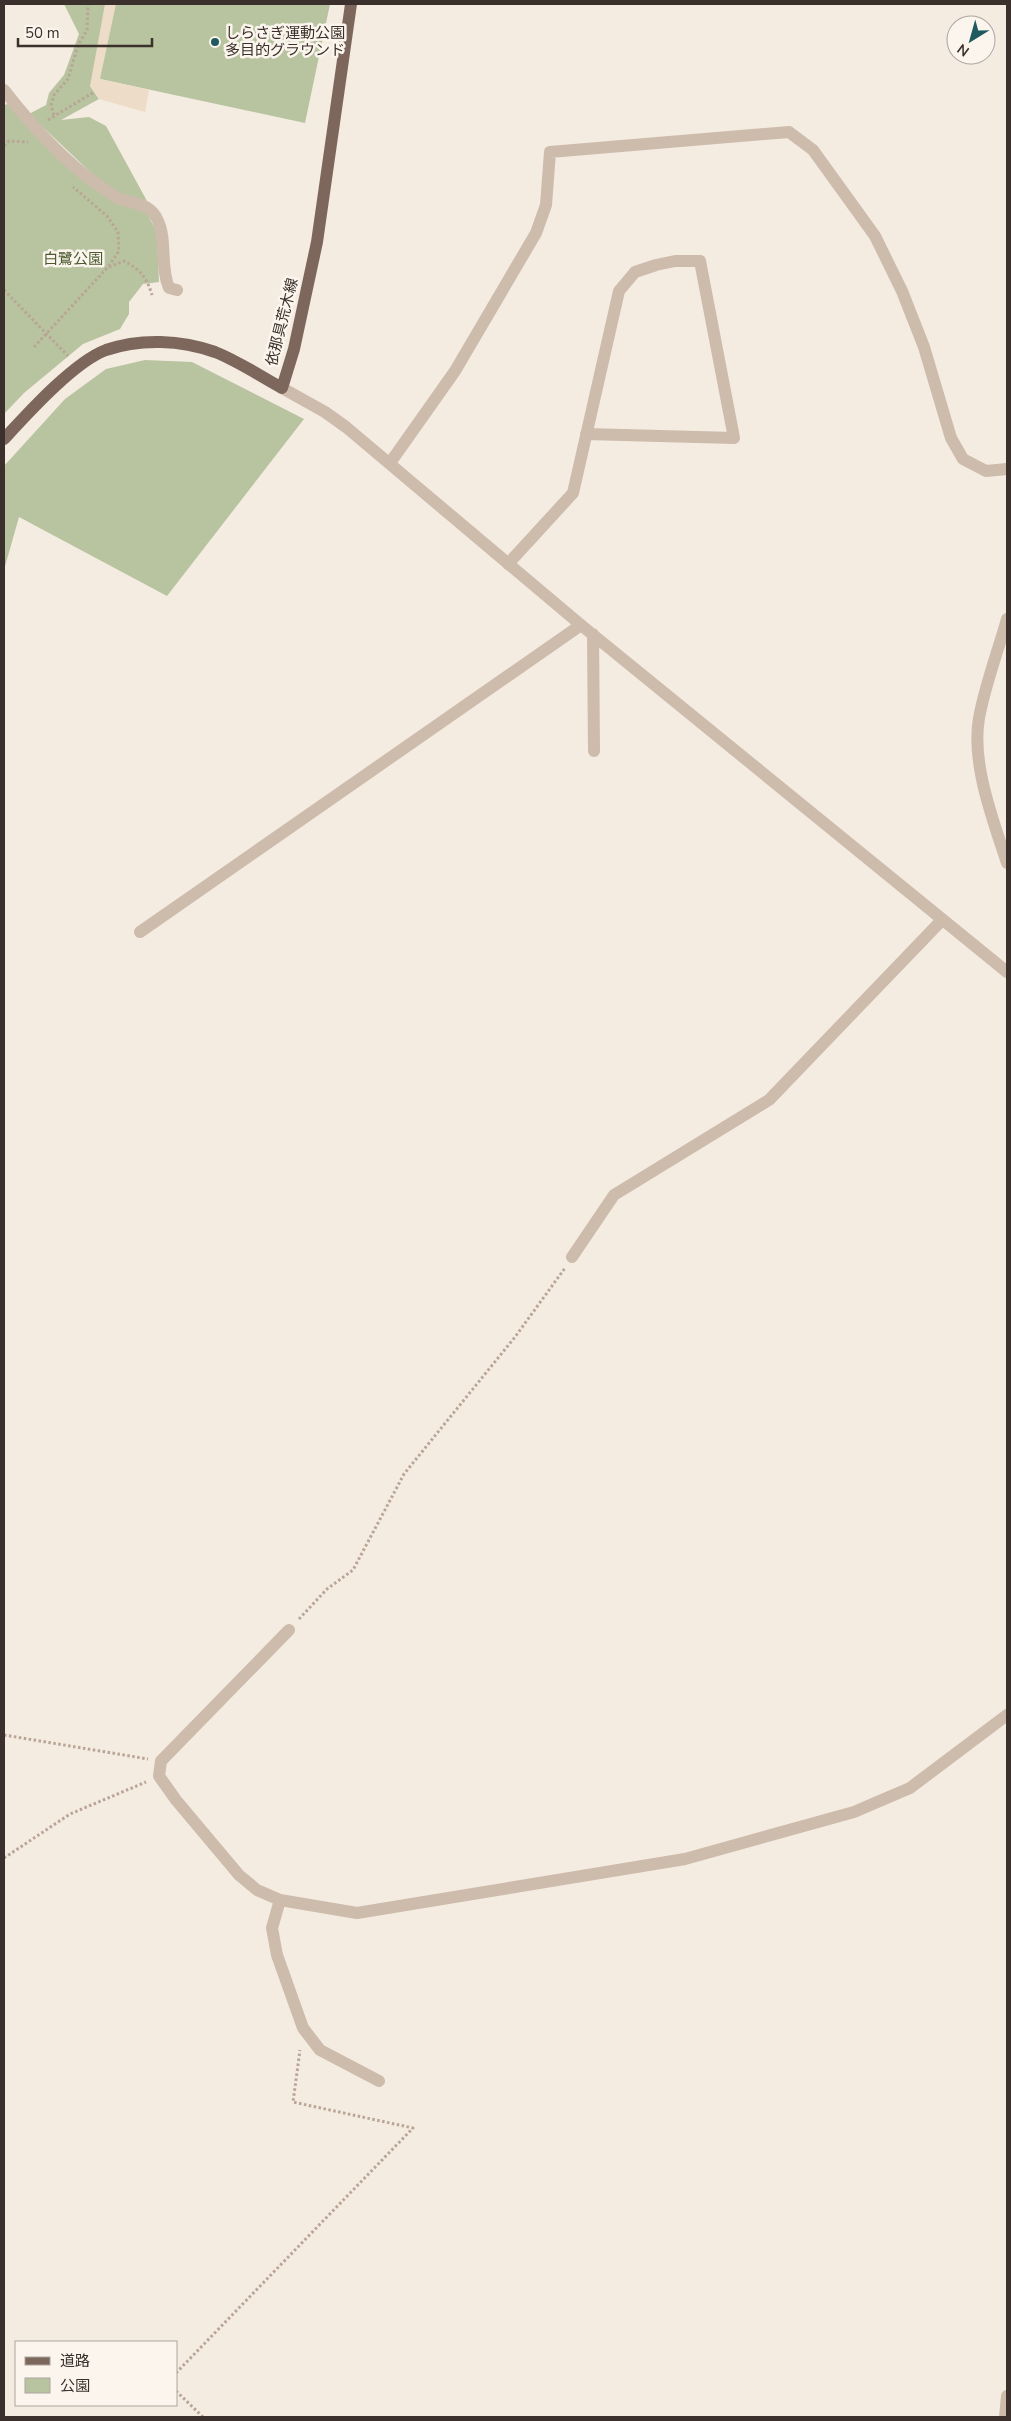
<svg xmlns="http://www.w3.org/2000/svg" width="1011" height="2421" font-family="'Nunito Sans','Noto Sans JP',sans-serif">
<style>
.green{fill:#b8c4a0}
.plaza{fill:#ecdcc8}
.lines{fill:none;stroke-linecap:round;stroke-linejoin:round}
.path{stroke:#b9a596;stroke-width:3;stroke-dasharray:2.5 2.5;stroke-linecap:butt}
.minor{stroke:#cdbbac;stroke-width:12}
.major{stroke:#7d675c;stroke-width:12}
.poi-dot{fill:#1f5a5e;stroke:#fbf5ee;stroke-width:2}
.labels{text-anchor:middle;stroke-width:5;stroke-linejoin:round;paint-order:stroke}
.poi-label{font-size:15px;fill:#3b302b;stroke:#fbf5ee;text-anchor:start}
.park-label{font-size:15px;fill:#4a5a2e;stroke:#fbf5ee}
.street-label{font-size:15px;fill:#3b302b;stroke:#fbf5ee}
</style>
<rect width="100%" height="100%" fill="#f4ebe1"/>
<path class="green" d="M64,4h266l-25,119 -205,-44 -10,7 9,13 -38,21 28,-3 17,9 41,75 -27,-7 -14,-7 -77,-73 17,-9 3,-12 15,-18 15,-41z
M8,104l58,62 81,47 10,20 2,49 -16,2 -14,18v12l-9,15 -37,15 -59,49 -20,21v-309z
M145,360l47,2 112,57 -137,177 -148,-79 -15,53v-104l61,-67 41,-30z"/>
<path class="plaza" d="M105,4h11l-16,75 49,11 -4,22 -46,-13 -9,-13z"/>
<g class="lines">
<path class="path" d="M54,115l-3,-10 3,-10 14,-16 10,-34 9,-15 1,-26
M48,120l46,-28
M4,146l5,-5 19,1
M109,267l15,-6c16,8 23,17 28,34
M4,290l64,66
M34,347l74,-80 11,-16 -1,-19 -11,-16 -34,-29
M299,1619l28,-30 26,-19 51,-96 111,-137 50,-69
M4,1735l144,24
M4,1858l66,-44 76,-32
M176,2373l237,-245 -120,-26 7,-52
M176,2391l27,26"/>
<path class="minor" d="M4,90c28,36 59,71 97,97 6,4 13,9 19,12 16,5 31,5 38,22 9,19 2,46 11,67l8,2
M282,388l43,24 21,15 235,198 426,347
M390,463l65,-92 81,-138 10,-28 4,-53 239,-20 24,18 62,86 27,55 22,56 27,91 12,21 23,12 21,-2
M508,564l65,-71 46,-202 16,-19 21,-7 19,-4h25l34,177 -148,-4
M1007,619c-9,32 -22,66 -28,99 -8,45 14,102 28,145
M593,634l1,117
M140,932l441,-307
M572,1257l42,-62 155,-95 173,-180
M289,1630l-128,131 -2,15 17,24 63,75 18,15 23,10 77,13 328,-54 169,-47 56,-24 97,-73
M280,1900l-8,28 5,27 26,73 17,22 59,31
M1005,2417l2,-21"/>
<path class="major" d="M4,439c24,-26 70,-77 102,-89 35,-12 75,-10 109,2 23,9 45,24 67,36l12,-39 23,-107 34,-238"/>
</g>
<circle class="poi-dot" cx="215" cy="42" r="5"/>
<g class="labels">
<g class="poi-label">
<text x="225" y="38">しらさぎ運動公園<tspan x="225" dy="17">多目的グラウンド</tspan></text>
</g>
<g class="park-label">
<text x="73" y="264">白鷺公園</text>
</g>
<g class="street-label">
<text transform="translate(282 322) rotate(-76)" y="5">依那具荒木線</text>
</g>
</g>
<rect width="1011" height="2421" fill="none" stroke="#3b302b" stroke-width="10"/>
<rect x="15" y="2341" width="162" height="65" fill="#fbf5ee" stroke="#aea6a0"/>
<rect x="25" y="2357" width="25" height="8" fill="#7d675c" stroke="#aea6a0"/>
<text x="60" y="2366" font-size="15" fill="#3b302b">道路</text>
<rect x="25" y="2378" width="25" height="15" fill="#b8c4a0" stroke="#aea6a0"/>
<text x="60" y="2391" font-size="15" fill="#3b302b">公園</text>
<g transform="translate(971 40) rotate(217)"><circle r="24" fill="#fbf5ee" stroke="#aea6a0"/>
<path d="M0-4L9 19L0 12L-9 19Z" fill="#1f5a5e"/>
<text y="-8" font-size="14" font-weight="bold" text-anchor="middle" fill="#3b302b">N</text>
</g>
<path d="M18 38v8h134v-8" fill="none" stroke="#3b302b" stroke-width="2.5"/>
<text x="25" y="38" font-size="15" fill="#3b302b" stroke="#fbf5ee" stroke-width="4" paint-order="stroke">50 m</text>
</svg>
